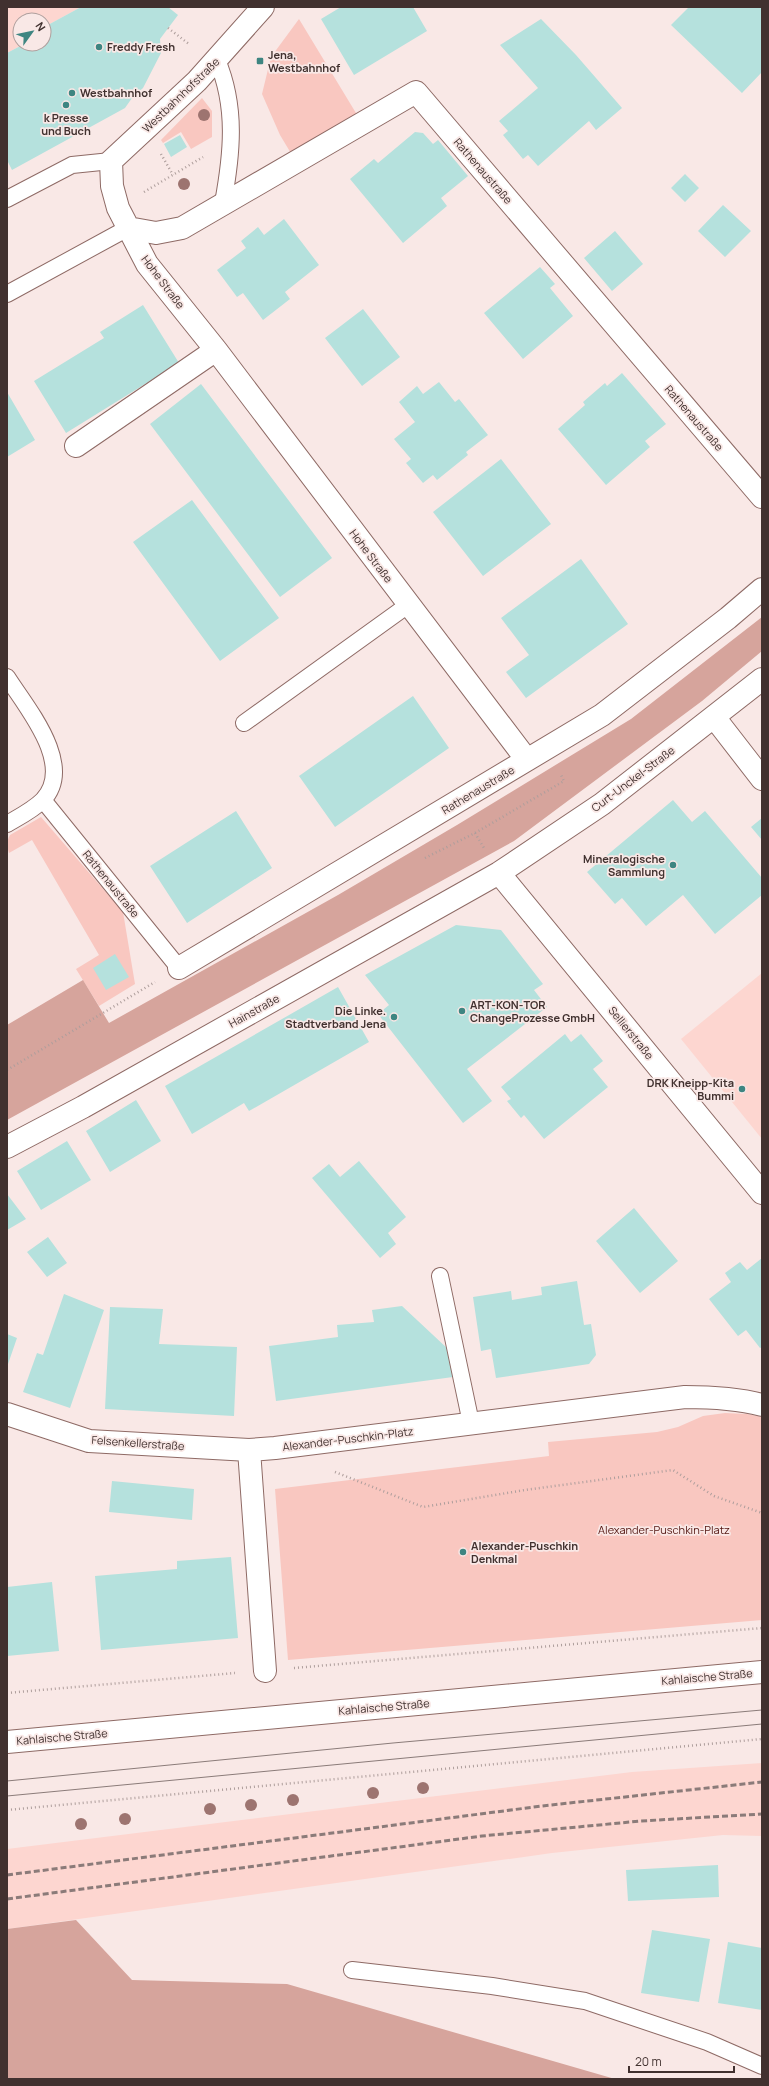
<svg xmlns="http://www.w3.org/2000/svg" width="769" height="2086" font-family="Manrope,sans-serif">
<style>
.built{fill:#fdd6d0}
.green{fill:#f9c7c0}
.forest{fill:#d6a49c}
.building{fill:#b5e1dd}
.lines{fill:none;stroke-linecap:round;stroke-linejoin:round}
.service-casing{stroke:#8e6a65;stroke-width:18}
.minor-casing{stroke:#8e6a65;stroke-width:24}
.secondary-casing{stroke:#8e6a65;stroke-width:24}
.path{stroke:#ae9e9c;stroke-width:2.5;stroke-dasharray:1 3;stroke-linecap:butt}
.service{stroke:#fff;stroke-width:16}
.minor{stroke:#fff;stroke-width:22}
.secondary{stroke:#fff;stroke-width:22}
.tram{stroke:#8b7b79;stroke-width:1}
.rail{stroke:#8b7b79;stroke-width:3;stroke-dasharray:6 3;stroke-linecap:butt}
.tree{fill:#9d7470}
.poi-dot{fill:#3e8581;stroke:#f9e8e6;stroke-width:1.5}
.labels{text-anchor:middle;stroke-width:3.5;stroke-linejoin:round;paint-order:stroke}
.poi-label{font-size:11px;font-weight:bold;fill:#41312f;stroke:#f9e8e6;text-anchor:start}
.street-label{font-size:11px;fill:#41312f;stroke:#f9e8e6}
.park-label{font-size:11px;fill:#521510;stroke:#f9e8e6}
</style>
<rect width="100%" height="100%" fill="#f9e8e6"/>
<path class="built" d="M7,7h74l-35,19 3,5 -5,2v-13h-24v24h4l-17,9z
M762,973v166l-81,-100z
M762,1763v73l-39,-1 -171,18 -545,76v-80l625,-77z"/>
<path class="green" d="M299,19l60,99 -67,37 -12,-20 -18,-41 9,-37z
M202,98l10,13v26l-21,12 -10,-17 -18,11 -2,-3z
M41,817l82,95 12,72 -36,22 -23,-37 23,-14 -67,-115 -23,13c-2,-7 -3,-11 1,-18z
M725,1413l22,1 15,3v203l-474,40 -13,-171 274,-33 -1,-14 109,-10 21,-5 25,-11z"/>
<path class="forest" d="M762,617v34l-60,50 -188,140 -507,279v-95l76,-45 26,43 229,-128 119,-70 174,-106z
M76,1920l56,60 155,4 328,95h-608v-150z"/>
<path class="building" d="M81,7h87l10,8 -18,24 1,14 -18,35 -11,10 -7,10 -113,62 -5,-10v-107l17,-9h20v-11l5,-2 -3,-5z
M341,7h72l14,24 -73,44 -33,-56z
M689,7h73v65l-20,21 -71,-68z
M541,19l35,36 46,53 -26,22 -7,-9 -51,45 -10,-11 -5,4 -20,-24 5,-4 -9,-10 39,-33 -38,-43z
M415,132l8,1 10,11 5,-4 30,36 -27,22 6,8 -44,37 -53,-64 24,-20 4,4z
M180,135l7,12 -16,10 -7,-13z
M685,174l14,14 -14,14 -14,-14z
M723,205l28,26 -26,26 -27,-26z
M284,219l35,46 -34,27 5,7 -27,21 -20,-27 -6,4 -20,-27 29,-22 -5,-7 17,-14 6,8z
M615,231l28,33 -31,27 -28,-33z
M540,267l15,17 -5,4 23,28 -50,43 -39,-46z
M143,305l36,58 -113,70 -32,-52 70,-43 -4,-6z
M363,309l37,48 -38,29 -37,-48z
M622,373l44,51 -21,17 5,6 -44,38 -48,-56 27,-24 -2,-3 22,-19 2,3z
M439,382l16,20 4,-3 29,36 -22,17 2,3 -31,25 -4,-5 -10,8 -17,-20 5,-4 -17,-20 21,-17 -16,-20 18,-16 6,8z
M201,384l131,174 -52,39 -130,-173z
M7,392l28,48 -28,17z
M501,459l50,65 -68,52 -50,-64z
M192,500l87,118 -59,43 -87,-119z
M581,559l47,65 -102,74 -20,-26 23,-17 -28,-37z
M413,696l36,52 -114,79 -36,-51z
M673,800l19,22 13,-11 57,67v17l-47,39 -32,-39 -37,31 -24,-28 -7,6 -28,-32z
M236,811l36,57 -85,55 -37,-57z
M762,818v22l-11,-13z
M456,925l45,5 42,54 -9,6 13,17 -80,62 25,32 -29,22 -85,-109 11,-9 -24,-30z
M115,954l14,23 -23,13 -13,-22z
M338,987l31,55 -120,69 -5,-8 -52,31 -27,-48z
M565,1034l6,8 10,-8 22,27 -10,8 15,18 -64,52 -20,-24 -3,3 -14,-17 4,-2 -10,-12z
M136,1100l25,41 -51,31 -24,-41z
M67,1141l24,39 -50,30 -24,-39z
M359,1161l47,56 -18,16 8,11 -16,14 -68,-80 17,-14 11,13z
M7,1194l19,25 -19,11z
M634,1208l44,53 -38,32 -44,-52z
M48,1237l19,26 -20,14 -20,-25z
M762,1258v89l-2,1 -14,-18 -8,6 -29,-37 22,-17 -6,-9 15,-11 7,8z
M577,1281l7,44 7,-1 5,31 -7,9 -93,14 -5,-29 -10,2 -8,-54 38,-6 1,9 30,-5 -1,-8z
M64,1294l40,16 -34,98 -47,-16 14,-39 6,2z
M402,1306l46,43 5,28 -177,24 -7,-55 69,-9 -1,-12 37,-3 -2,-12z
M110,1307l53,2 -4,35 78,3 -3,69 -129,-7z
M7,1334l10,4 -10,29z
M112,1481l82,8 -2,31 -83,-8z
M231,1557l7,81 -137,12 -6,-74 82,-7v-8z
M52,1582l7,69 -52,5v-69z
M718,1865l1,32 -91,4 -2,-31z
M652,1930l58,9 -11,63 -58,-9z
M728,1942l34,6v62l-44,-7z"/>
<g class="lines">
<g class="service-casing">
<path id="service" d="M217,60c20,47 15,94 6,143
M7,199l65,-34 39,-4
M7,294l121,-66
M7,677c19,30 69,88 36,123 -10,10 -24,17 -36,24
M244,723l164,-118
M43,800l136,168
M440,1276l31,147
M352,1970l140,16 93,15 122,41 55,24"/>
</g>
<g class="minor-casing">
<path id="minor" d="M263,7l-66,74 -86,80 1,25 6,22 29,56 69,86 311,410
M128,228l28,5 26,-5 234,-136 346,405
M76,446l140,-96
M714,717l48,62
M499,873l263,320
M179,968l423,-253 126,-97 34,-29
M7,1147l76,-40 416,-234 103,-69 160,-125
M7,1414l82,27 160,9 26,-2 410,-51c26,0 51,1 77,8
M249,1450l16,221"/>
</g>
<g class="secondary-casing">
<path id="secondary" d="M7,1742l755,-70"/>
</g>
<path class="path" d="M168,28l21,16
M161,154l12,21
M144,192l59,-35
M475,833l9,15
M425,858l50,-25 89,-52 -3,-6
M7,1070l148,-88
M335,1472l88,35 102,-17 148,-20 41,26 48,17
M294,1668l468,-40
M7,1693l228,-20
M7,1810l755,-71"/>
<use href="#service" class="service"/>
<use href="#minor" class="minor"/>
<use href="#secondary" class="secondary"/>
<path class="tram" d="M7,1781l386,-38 369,-33
M7,1796l755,-72"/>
<path class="rail" d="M7,1875l535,-69 220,-24
M7,1899l475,-63 159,-15 121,-7"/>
</g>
<g class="tree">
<circle cx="204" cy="115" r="6"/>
<circle cx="184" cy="184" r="6"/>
<circle cx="423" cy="1788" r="6"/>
<circle cx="373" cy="1793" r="6"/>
<circle cx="293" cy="1800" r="6"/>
<circle cx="251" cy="1805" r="6"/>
<circle cx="210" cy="1809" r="6"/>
<circle cx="125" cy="1819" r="6"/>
<circle cx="81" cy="1824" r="6"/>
</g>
<g class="poi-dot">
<circle cx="99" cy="47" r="4"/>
<rect x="256" y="57" width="8" height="8" rx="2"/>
<circle cx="72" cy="93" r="4"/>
<circle cx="66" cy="105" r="4"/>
<circle cx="673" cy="865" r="4"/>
<circle cx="462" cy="1011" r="4"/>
<circle cx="394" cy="1017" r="4"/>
<circle cx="742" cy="1089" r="4"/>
<circle cx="463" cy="1552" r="4"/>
</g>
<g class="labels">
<g class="poi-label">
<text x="107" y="51">Freddy Fresh</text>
<text x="268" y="59">Jena,<tspan x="268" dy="13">Westbahnhof</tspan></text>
<text x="80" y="97">Westbahnhof</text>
<text x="66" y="122" text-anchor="middle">k Presse<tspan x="66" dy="13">und Buch</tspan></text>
<text x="665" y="863" text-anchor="end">Mineralogische<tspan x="665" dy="13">Sammlung</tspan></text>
<text x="470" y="1009">ART-KON-TOR<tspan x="470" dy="13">ChangeProzesse GmbH</tspan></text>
<text x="386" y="1015" text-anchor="end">Die Linke.<tspan x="386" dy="13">Stadtverband Jena</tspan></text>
<text x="734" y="1087" text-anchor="end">DRK Kneipp-Kita<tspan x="734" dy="13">Bummi</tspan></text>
<text x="471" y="1550">Alexander-Puschkin<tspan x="471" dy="13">Denkmal</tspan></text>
</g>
<g class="street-label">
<text transform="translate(181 95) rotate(-44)" y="4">Westbahnhofstraße</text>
<text transform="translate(483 171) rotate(49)" y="4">Rathenaustraße</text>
<text transform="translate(163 282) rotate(53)" y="4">Hohe Straße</text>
<text transform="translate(694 418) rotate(49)" y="4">Rathenaustraße</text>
<text transform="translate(371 556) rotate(53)" y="4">Hohe Straße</text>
<text transform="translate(633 779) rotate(-37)" y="4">Curt-Unckel-Straße</text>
<text transform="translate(478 790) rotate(-31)" y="4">Rathenaustraße</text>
<text transform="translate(111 884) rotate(51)" y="4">Rathenaustraße</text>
<text transform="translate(254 1011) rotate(-29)" y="4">Hainstraße</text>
<text transform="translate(631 1033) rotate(51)" y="4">Sellierstraße</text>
<text transform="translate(348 1439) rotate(-7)" y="4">Alexander-Puschkin-Platz</text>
<text transform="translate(138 1443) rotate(4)" y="4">Felsenkellerstraße</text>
<text transform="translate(707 1677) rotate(-5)" y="4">Kahlaische Straße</text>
<text transform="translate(384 1707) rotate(-5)" y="4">Kahlaische Straße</text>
<text transform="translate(62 1737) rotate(-5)" y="4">Kahlaische Straße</text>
</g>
<g class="park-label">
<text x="664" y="1534">Alexander-Puschkin-Platz</text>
</g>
</g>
<rect width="769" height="2086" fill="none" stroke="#41312f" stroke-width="16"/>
<g transform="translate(32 32) rotate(57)"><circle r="19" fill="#f9e8e6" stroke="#af9f9d"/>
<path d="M0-3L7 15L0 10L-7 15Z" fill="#3e8581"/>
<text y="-6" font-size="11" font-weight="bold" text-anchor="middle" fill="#41312f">N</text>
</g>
<path d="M629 2066v6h105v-6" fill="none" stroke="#41312f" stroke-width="2"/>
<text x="635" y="2066" font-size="12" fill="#41312f" stroke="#f9e8e6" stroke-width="3" paint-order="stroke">20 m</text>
</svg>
